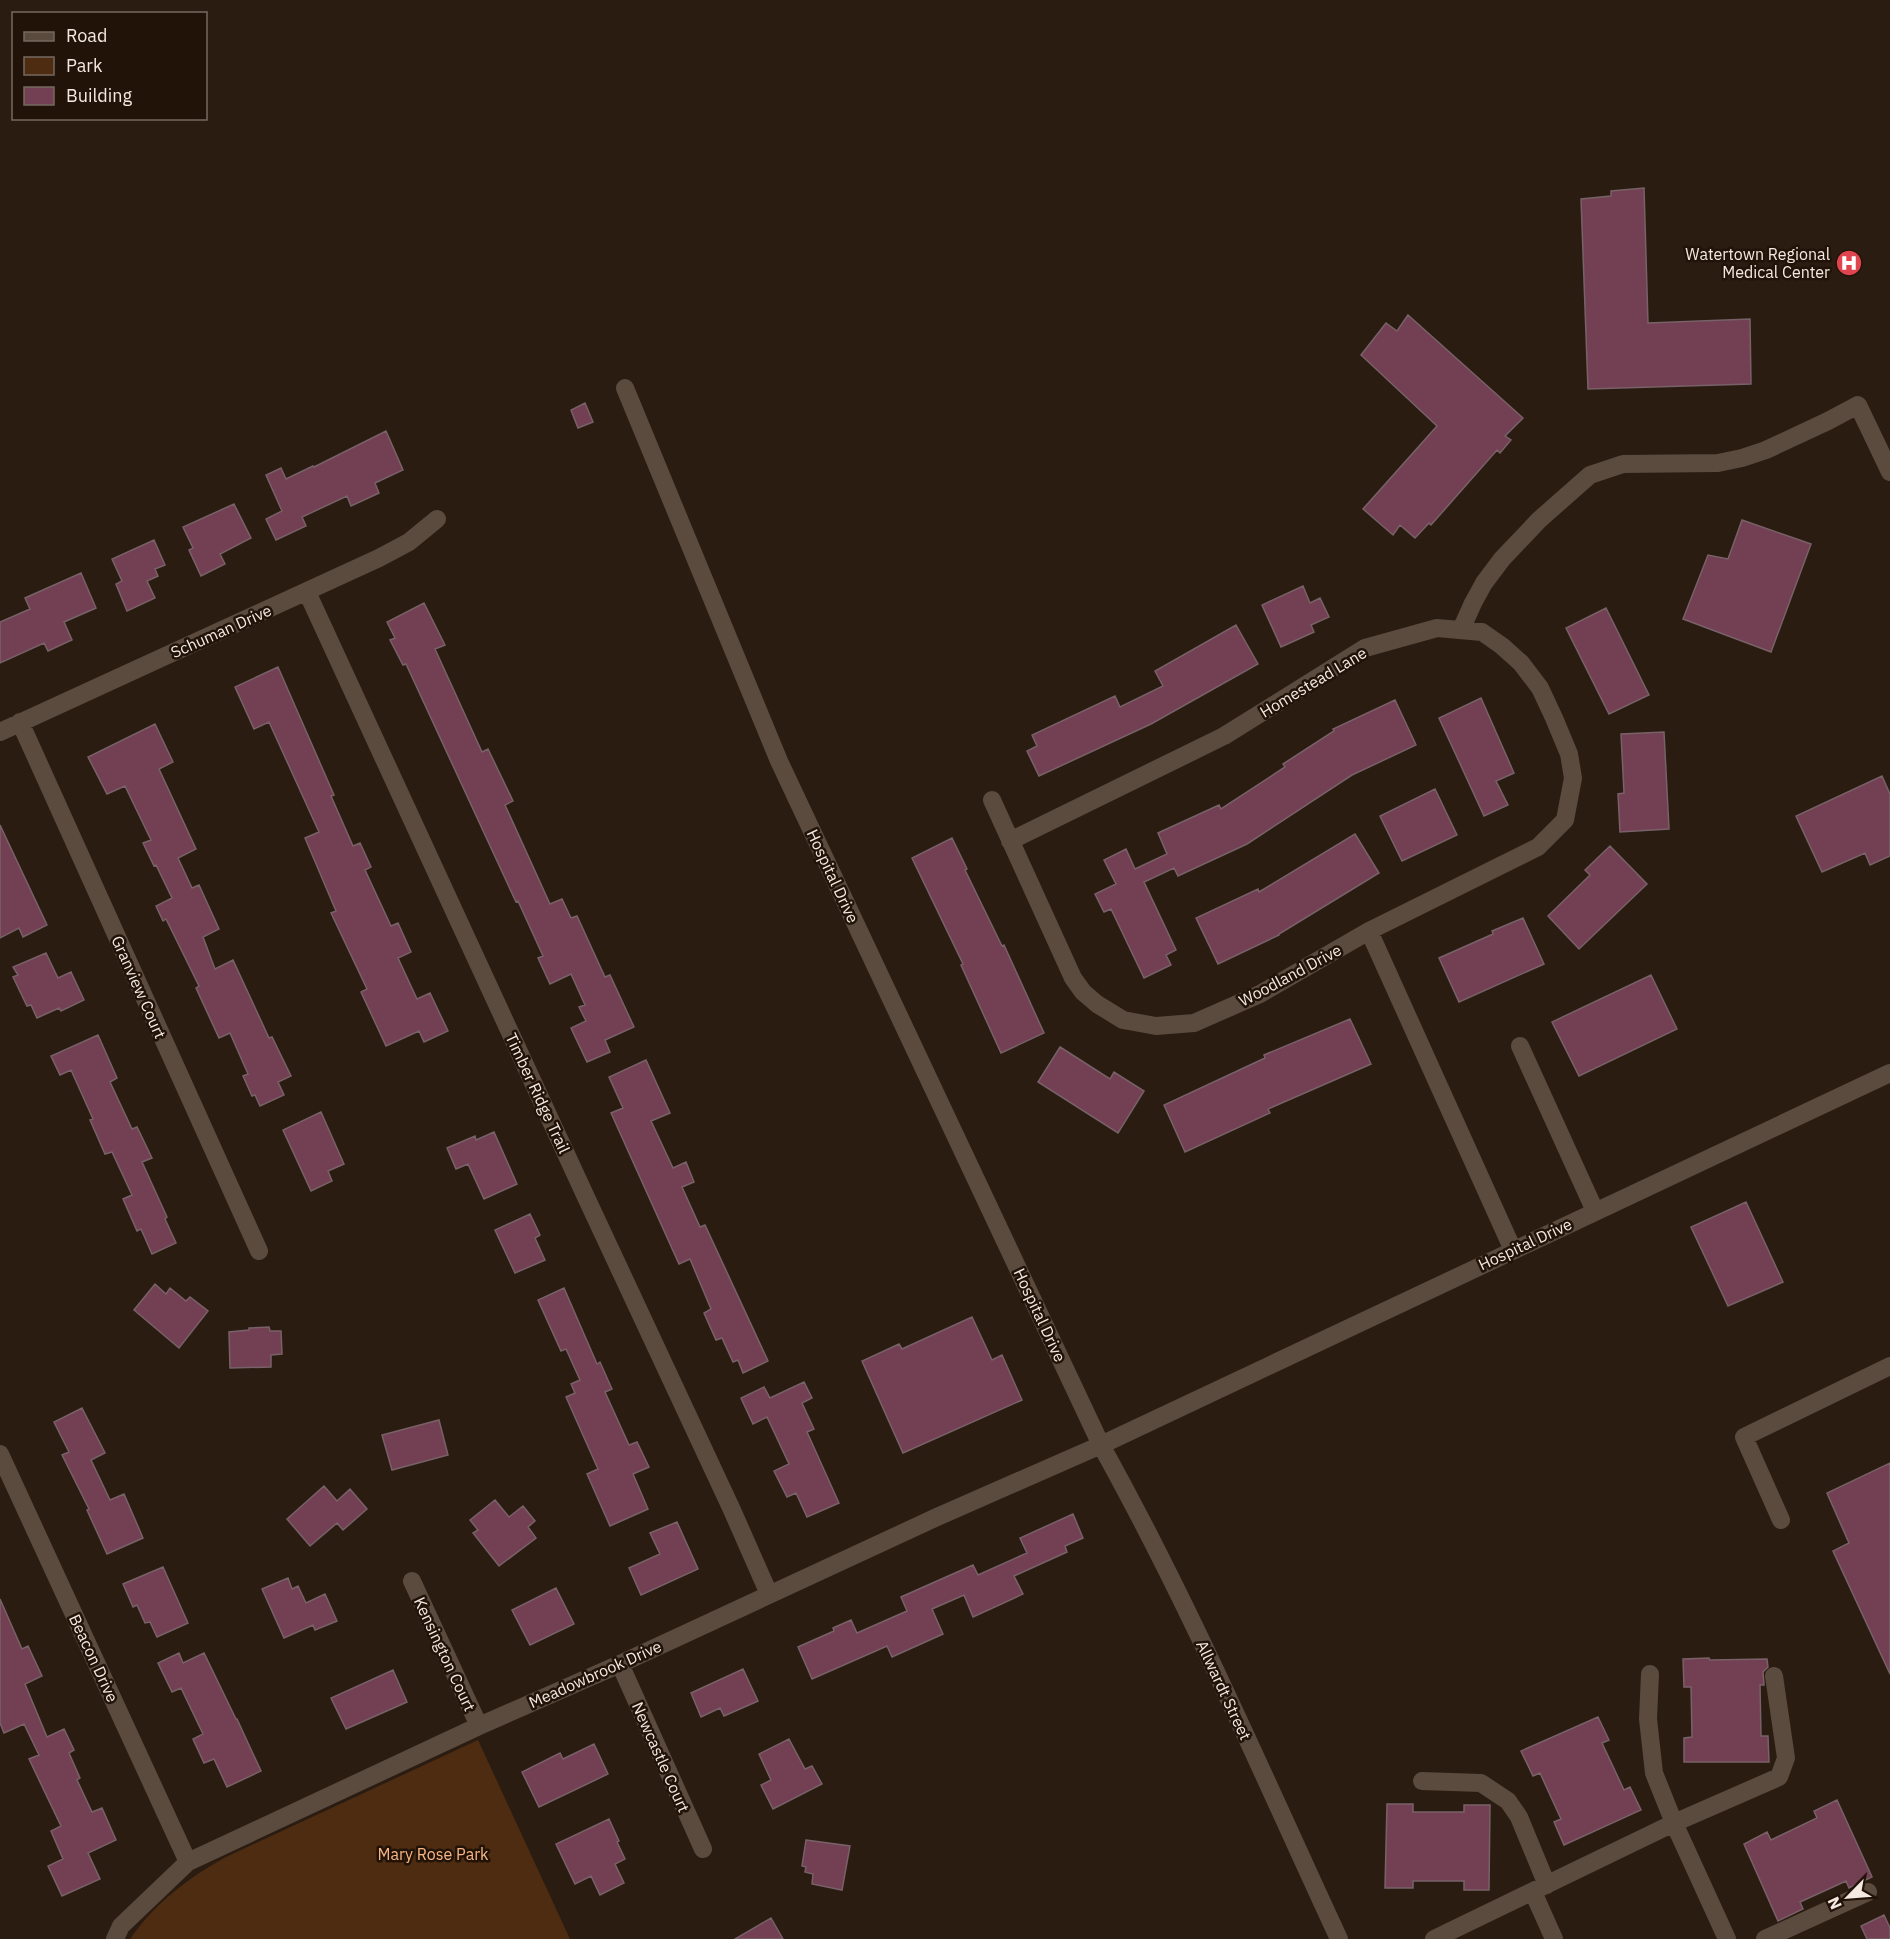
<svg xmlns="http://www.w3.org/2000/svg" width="1890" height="1939" font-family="'IBM Plex Sans',sans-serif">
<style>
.green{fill:#4d2c12}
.building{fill:#724052;stroke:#786168;stroke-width:1.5}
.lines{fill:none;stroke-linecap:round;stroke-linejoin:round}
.minor{stroke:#5b4a3e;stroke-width:18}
.labels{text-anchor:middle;stroke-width:5;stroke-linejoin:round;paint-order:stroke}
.poi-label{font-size:16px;fill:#f4e9e1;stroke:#211308;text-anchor:end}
.street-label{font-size:16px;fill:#f4e9e1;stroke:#211308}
.park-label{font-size:16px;fill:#fab584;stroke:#211308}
</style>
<rect width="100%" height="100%" fill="#2b1c11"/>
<path class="green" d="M478,1740l92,199h-440c25,-36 58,-61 96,-82z"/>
<path class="building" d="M1644,188l4,135 102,-4 1,65 -163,5 -7,-190 30,-3v-5z
M1408,315l115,103 -18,18 6,4 -11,13 -3,-3 -66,75 -2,-2 -14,15 -15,-13 -7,10 -30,-26 74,-83 -76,-71 25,-32 11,8z
M585,403l8,19 -15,6 -7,-18z
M386,431l17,39 -28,13 4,10 -28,13 -4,-10 -45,21 4,9 -30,14 -10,-21 16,-8 -16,-36 15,-7 5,11 27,-13 1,1z
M234,504l17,34 -31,16 5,10 -24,12 -12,-26 4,-2 -10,-21z
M1742,520l69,24 -40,108 -88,-33 25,-64 20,4z
M154,540l11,25 -10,4 3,7 -11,5 8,17 -28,13 -11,-27 6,-3 -10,-22z
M81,573l15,35 -32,14 8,18 -24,11 -4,-8 -44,20v-41l30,-13 -5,-11z
M1303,586l7,17 10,-5 9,19 -18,8 3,7 -33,15 -19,-42z
M424,603l21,42 -10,4 47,103 6,-3 25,52 -8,4 45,99 12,-5 9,19 6,-2 28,61 5,-2 24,52 -29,13 5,12 -23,10 -16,-34 15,-7 -7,-14 6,-2 -14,-31 -21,10 -12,-26 5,-2 -25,-55 -2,1 -110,-238 -3,1 -13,-25 5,-2 -8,-16z
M1606,608l43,87 -40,19 -43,-86z
M1236,625l22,39 -107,60 -112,52 -12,-25 10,-5 -5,-11 83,-39 5,11 43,-21 -8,-15z
M278,667l56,128 -3,1 22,50 7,-3 11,24 -6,3 26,56 7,-3 13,29 -13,6 19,41 13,-6 18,38 -24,11 -5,-11 -33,15 -25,-54 6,-3 -36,-76 5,-2 -31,-73 14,-6 -50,-110 -15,7 -19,-42z
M1481,698l33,75 -18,8 12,24 -24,11 -45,-98z
M1395,700l21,45 -64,30 -105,69 -69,32 -4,-8 -30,14 32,68 -10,5 5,10 -27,13 -33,-69 -7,3 -9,-18 21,-10 -12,-24 22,-11 9,20 32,-15 -9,-21 61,-28 2,4 64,-42 -2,-3 51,-33 -1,-2z
M155,724l18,38 -14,7 37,80 -18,9 14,30 7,-3 20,44 -16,8 12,32 18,-9 36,78 3,-1 19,39 -13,6 6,13 -24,11 -5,-11 -3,1 -9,-20 5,-2 -18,-41 -11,5 -23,-50 3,-2 -33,-67 -3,2 -7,-15 16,-8 -16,-33 -2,1 -11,-23 8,-3 -26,-54 -18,8 -19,-37z
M1664,732l5,97 -49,3 -2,-38 6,-1 -3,-59z
M1882,776l8,18v62l-20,9 -5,-12 -43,19 -26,-56z
M1435,789l22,46 -55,26 -22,-45z
M0,825l47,100 -24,12 -4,-9 -19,10z
M1355,834l24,39 -100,61v1l-61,29 -22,-46 62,-29 1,3z
M952,838l15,31 -2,1 37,76 2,-1 40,88 -43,20 -40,-88 2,-1 -51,-106z
M1610,846l37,38 -68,65 -31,-33 42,-41 -5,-5z
M1523,918l21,46 -85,38 -20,-44 54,-24 -1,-3z
M46,953l12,25 13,-6 13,28 -23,11 -2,-3 -22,10 -6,-13 -4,1 -14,-29 5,-2 -5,-8z
M1651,975l26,54 -98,47 -27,-54z
M1350,1019l21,45 -103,45 2,4 -85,39 -21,-47 101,-47 -1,-3z
M98,1035l19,43 -7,4 22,47 5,-2 15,31 -10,4 25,55 -2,2 11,24 -24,11 -11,-25 -4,2 -14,-32 9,-4 -20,-43 -7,2 -15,-34 3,-1 -22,-49 -11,5 -9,-19z
M1060,1047l50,32 4,-7 30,19 -26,42 -80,-51z
M646,1060l24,53 -19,8 22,47 13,-6 8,20 -12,5 18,40 5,-2 63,136 -25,12 -5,-13 -5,2 -11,-24 -6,2 -12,-27 7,-4 -21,-50 -11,5 -68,-151 12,-5 -14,-31z
M321,1112l23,52 -16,7 4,10 -21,10 -28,-61z
M494,1132l23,52 -33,15 -16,-35 -12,5 -9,-21 28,-12 1,4z
M1746,1202l37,80 -55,24 -37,-79z
M530,1214l10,21 -5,3 10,22 -30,13 -20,-43z
M155,1284l11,10 4,-6 16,13 4,-4 18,14 -29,37 -45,-38z
M564,1288l33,76 3,-2 12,27 -7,3 24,53 8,-3 12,25 -16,7 15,35 -38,17 -23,-52 11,-5 -32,-72 9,-4 -4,-9 9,-4 -14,-31 -5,2 -23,-51z
M972,1317l20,43 10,-5 20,45 -119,53 -41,-92 37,-17 3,5z
M269,1327l1,4h11l1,23 -11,1v12l-41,1 -1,-36 20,-2v-2z
M804,1382l8,16 -10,5 12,26 -7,3 32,71 -32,14 -11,-24 -9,4 -13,-26 15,-7 -22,-47 -14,7 -12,-26 23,-11 6,11z
M82,1408l23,45 -14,7 19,40 14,-6 19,44 -36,16 -20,-44 2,-1 -27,-54 7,-3 -15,-30z
M439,1420l9,35 -56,15 -10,-35z
M1890,1463v211l-57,-123 16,-8 -22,-50z
M324,1486l13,15 13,-12 17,20 -24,21 -6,-7 -27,23 -23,-27z
M495,1500l14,17 14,-11 12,15 -7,6 8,11 -37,28 -26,-33 5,-3 -8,-10z
M1073,1514l10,24 -18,8 2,6 -53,24 9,18 -50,23 -9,-22 -32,14 11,25 -51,23 -5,-11 -75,33 -14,-32 36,-16 -1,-3 18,-8 6,13 50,-22 -6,-14 72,-32 5,10 49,-22 -7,-15z
M677,1522l21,47 -57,26 -12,-27 31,-14 -10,-21z
M163,1567l25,56 -31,14 -7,-15 -5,1 -8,-18 -4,2 -10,-23z
M288,1578l4,11 6,-3 8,17 19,-9 12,27 -22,9 -2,-5 -29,13 -22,-49z
M556,1588l18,36 -44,21 -18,-35z
M0,1599l22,50 6,-3 14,30 -17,8 22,53 17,-8 10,21 -5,3 11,25 -3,2 15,32 10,-4 14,32 -28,13 12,26 -38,17 -14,-30 15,-7 -12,-28 10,-5 -32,-67 10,-4 -15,-31 -20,9 -4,-10z
M179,1653l4,10 21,-10 32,66h1l24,52 -34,16 -13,-28 -10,4 -11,-24 10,-5 -22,-46 -9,4 -14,-29z
M1709,1658l1,2 57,-1 1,8 -5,5 1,13h-4l1,51h7l1,26h-85v-24l8,-1 -1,-50h-7l-1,-28z
M743,1669l15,32 -34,15 -4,-8 -19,9 -10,-24z
M393,1670l14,32 -61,27 -15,-31z
M1598,1717l11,23 -7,3 22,47 6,-3 11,23 -77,35 -10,-23 7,-3 -21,-46 -7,3 -12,-25z
M789,1739l16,30 7,-3 10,18 -49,25 -12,-24 10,-5 -12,-26z
M594,1744l14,30 -69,33 -17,-35 38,-19 3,6z
M1837,1800l35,77 -23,11 -3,-7 -46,21 3,7 -25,12 -34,-77 23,-12 4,8 46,-22 -3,-7z
M1387,1804h26v8h51v-7h26l-1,85h-25v-9h-51v7h-28z
M609,1819l10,22 -2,1 8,17 -10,5 9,19 -24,12 -9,-19 -16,8 -19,-40z
M806,1840l44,6 -8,44 -30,-6 1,-10 -8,-2 1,-5 -4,-1z
M1884,1915l6,13v11h-23l-6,-13z
M771,1918l12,21h-48z"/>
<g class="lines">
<path class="minor" d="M625,388l154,373 322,684c89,160 161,328 238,494
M307,592l278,603 147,315 37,84
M1461,630l12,-27 11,-20 18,-24 37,-39 51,-45 33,-11 95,-1 24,-5 24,-8 62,-29 30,-16 32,67
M20,722l239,529
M0,732l379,-174 30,-16 28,-23
M992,800l81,178 10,14 14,12 26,16 33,6 38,-3 66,-29 109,-63 169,-84 27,-27 8,-42 -4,-24 -15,-36 -14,-30 -19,-25 -19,-17 -20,-14 -45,-4 -72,20 -141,88 -214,105
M1369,931l144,319
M1520,1046l75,165
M0,1454l188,408
M1781,1520l-37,-83 146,-71
M412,1581l67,145
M620,1664l83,185
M1650,1674l-2,45 6,54 20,50 105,-46 7,-19 -12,-82
M1422,1781l59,2 27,18 11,16 28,68
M1533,1892l21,47
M115,1939l6,-13 67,-64 291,-136 141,-62 317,-147 164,-72 789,-372
M1434,1939l240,-116 53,116
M1765,1939l103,-47"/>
</g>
<defs>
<g id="hospital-disc" transform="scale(1.35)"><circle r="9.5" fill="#e0444e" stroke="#211308"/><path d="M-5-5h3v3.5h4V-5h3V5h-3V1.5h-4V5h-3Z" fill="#fff"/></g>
</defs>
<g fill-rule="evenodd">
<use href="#hospital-disc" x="1849" y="263"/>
</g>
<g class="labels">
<g class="poi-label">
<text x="1830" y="260">Watertown Regional<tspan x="1830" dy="18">Medical Center</tspan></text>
</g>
<g class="street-label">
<text transform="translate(221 631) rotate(-24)" y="6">Schuman Drive</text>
<text transform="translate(1313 682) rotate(-31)" y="6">Homestead Lane</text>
<text transform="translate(833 876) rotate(65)" y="6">Hospital Drive</text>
<text transform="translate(1290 975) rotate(-28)" y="6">Woodland Drive</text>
<text transform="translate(139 987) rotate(66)" y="6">Granview Court</text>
<text transform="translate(538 1093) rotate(65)" y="6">Timber Ridge Trail</text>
<text transform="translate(1525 1244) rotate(-25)" y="6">Hospital Drive</text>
<text transform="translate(1040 1315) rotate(65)" y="6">Hospital Drive</text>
<text transform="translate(445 1654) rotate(65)" y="6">Kensington Court</text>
<text transform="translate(94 1658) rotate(65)" y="6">Beacon Drive</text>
<text transform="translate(595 1674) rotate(-24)" y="6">Meadowbrook Drive</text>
<text transform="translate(1224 1690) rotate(65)" y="6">Allwardt Street</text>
<text transform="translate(661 1757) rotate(66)" y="6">Newcastle Court</text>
</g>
<g class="park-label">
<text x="433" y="1860">Mary Rose Park</text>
</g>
</g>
<rect x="12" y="12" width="195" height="108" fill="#211308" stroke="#75695f" stroke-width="1.5"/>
<rect x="24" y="32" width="30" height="9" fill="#5b4a3e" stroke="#75695f" stroke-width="1.5"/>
<text x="66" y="42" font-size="18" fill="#f4e9e1">Road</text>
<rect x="24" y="57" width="30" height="18" fill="#4d2c12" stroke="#75695f" stroke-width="1.5"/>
<text x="66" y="72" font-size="18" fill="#f4e9e1">Park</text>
<rect x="24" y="87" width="30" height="18" fill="#724052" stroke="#75695f" stroke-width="1.5"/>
<text x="66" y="102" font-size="18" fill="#f4e9e1">Building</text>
<g transform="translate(1848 1897) rotate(245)" stroke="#211308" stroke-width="4.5" paint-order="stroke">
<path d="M0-4.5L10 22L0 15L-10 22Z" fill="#f4e9e1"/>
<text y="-9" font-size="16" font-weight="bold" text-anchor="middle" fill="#f4e9e1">N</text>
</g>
</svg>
